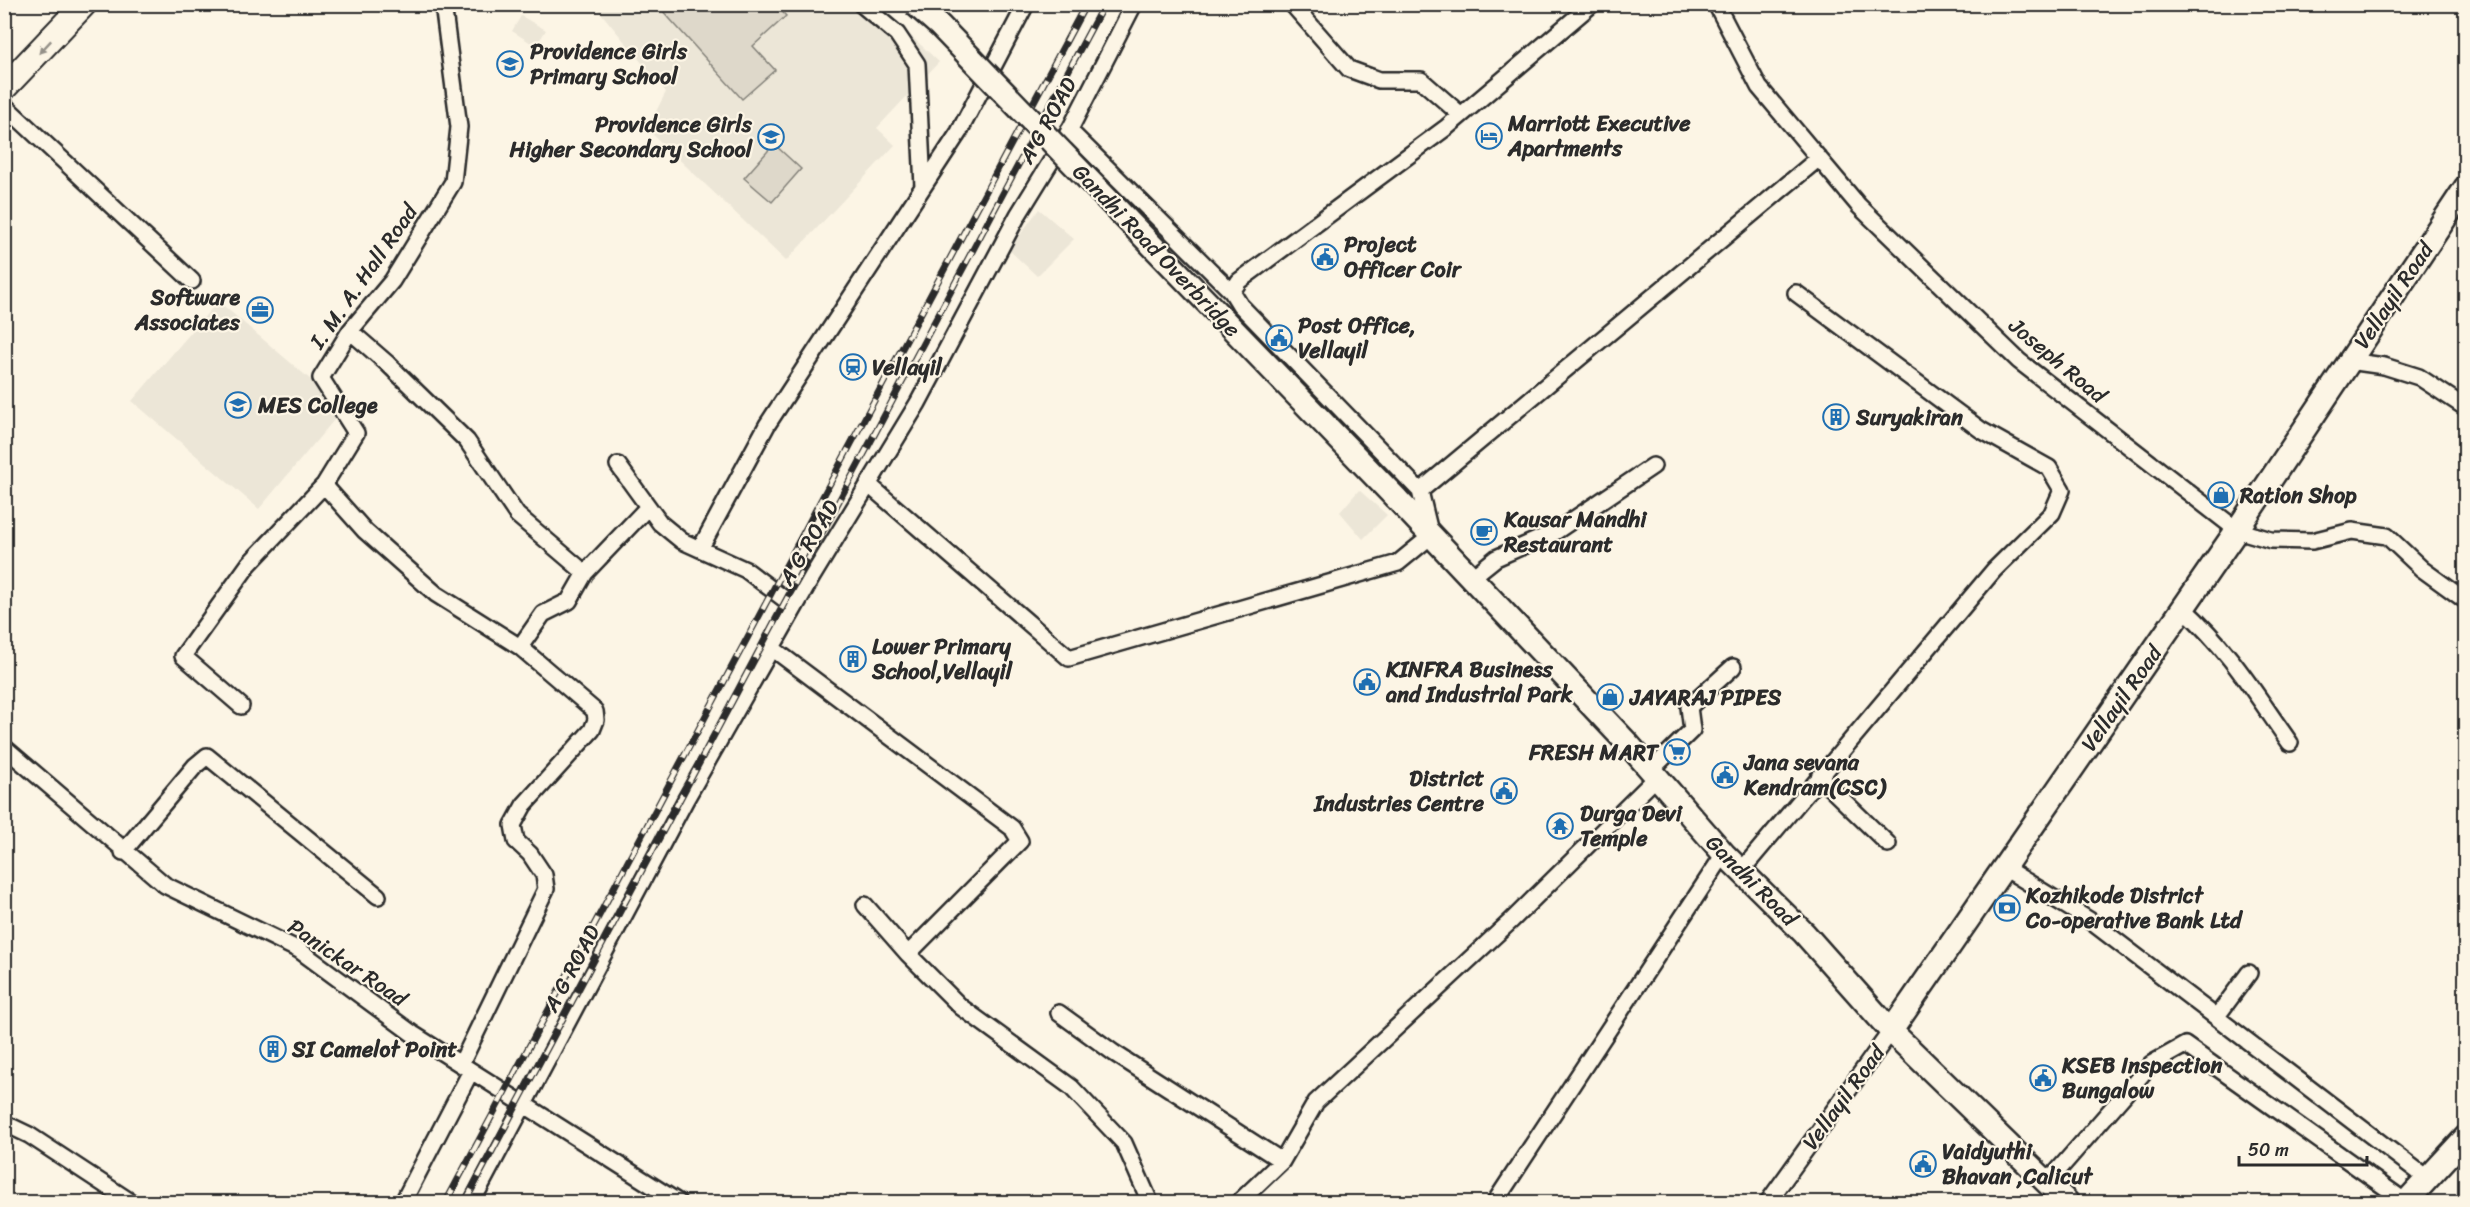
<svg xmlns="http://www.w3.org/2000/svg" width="2470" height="1207" font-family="Sriracha,sans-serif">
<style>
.built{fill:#ece6d7}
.green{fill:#ded8ca;stroke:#84827a;stroke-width:1.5}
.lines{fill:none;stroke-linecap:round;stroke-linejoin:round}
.street-casing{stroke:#2b2b2b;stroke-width:20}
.secondary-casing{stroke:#2b2b2b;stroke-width:27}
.primary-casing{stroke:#2b2b2b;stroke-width:28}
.street{stroke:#fcf5e5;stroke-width:15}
.secondary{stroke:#fcf5e5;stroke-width:22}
.primary{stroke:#fcf5e5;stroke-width:24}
.rail-casing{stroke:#2b2b2b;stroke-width:7}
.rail{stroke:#fcf5e5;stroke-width:4.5;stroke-dasharray:14;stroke-linecap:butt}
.secondary-bridge-casing{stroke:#2b2b2b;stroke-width:27;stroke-linecap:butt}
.secondary-bridge{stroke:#fcf5e5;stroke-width:22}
.oneway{fill:#949088}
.labels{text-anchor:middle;stroke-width:4.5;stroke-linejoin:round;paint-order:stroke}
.poi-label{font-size:22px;font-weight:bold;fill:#2b2b2b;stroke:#fcf5e5;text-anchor:start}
.street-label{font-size:22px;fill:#2b2b2b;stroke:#fcf5e5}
</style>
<rect width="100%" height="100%" fill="#fcf5e5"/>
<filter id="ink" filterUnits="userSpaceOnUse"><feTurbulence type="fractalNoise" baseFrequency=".0167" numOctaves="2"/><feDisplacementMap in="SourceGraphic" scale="12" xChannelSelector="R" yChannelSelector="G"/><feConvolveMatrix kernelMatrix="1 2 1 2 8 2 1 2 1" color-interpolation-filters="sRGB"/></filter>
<g filter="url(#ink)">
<path class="built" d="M599,4l279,1 61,57 -62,66 18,17 -109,116 -139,-132 19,-37 -70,-85z
M521,16l25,14 -10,16 -24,-15z
M1039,209l35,30 -37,37 -28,-26z
M218,301l126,107 -85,101 -127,-108z
M1359,490l28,25 -24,24 -23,-27z"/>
<path class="green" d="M666,4l110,1 10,11 -33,30 22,24 -33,29 -81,-90z
M774,144l27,25 -29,33 -28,-24z"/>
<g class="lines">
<g class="street-casing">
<path id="street" d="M861,4l36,30 20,30 6,123
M1292,4l57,65 30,11h42l40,35
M1716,4l43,83 100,119 160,155 218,169 34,10 41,1 40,-10 35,5 35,33 44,32
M4,105l188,176
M1232,292l7,-11 208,-154 145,-123
M350,331l38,33 79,77 50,74 68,58
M2349,361l35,5 35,11 47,31
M618,465l42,58 22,18 64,29 49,37
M868,484l201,174 329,-95 33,-27 -11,-45 -180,-186 -8,-13 -163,-162
M324,485l41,46 71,63 84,53 23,-33 26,-13 16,-28 63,-66
M1420,491l399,-333
M700,549l67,-124 192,-293 67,-128
M1471,578l25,-20 59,-26 98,-66
M2183,608c47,43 71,84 107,135
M772,648l240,180 8,13 -112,113 -43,-49
M241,706l-58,-50 66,-92 75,-79 32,-52 -35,-55 29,-47 42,-50 61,-99 6,-55 -16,-123
M4,747l161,138 134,65 114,84 265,168
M1651,770l41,-40 -3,-23 44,-40
M1819,777l69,67
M123,852l72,-86 12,-10 171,140
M2003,867l86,53 339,259
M1741,871l253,-301 58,-57 10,-23 -13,-22 -68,-38 -185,-137
M908,954l53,53 110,80 53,56 26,59
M1059,1013l55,40 168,108
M2217,1016l32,-43
M461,1064l85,-175 -2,-14 -14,-21 -14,-13 -3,-16 11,-20 68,-75 4,-10 -1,-9 -75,-64
M4,1123l25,12 102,67
M2047,1183l104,-119 34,-19 221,157
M403,1202l68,-131
M472,1202l214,-403 126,-222 106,-174 100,-188 48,-78 68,-133
M1239,1202l43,-41 34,-59 196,-182 145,-143
M1495,1202l229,-348
M1768,1202l123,-171"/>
</g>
<g class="secondary-casing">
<path id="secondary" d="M1396,498l233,247 95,109 80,79 87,98 176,171
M1891,1031l346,-501 229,-343
M2406,1202l60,-65"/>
</g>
<g class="primary-casing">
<path id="primary" d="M4,88l80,-84"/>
</g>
<use href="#street" class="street"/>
<use href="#secondary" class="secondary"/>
<use href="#primary" class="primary"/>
<g class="rail-casing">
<path id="rail" d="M446,1202l640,-1198
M465,1202l639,-1198"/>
</g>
<use href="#rail" class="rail"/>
<g class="secondary-bridge-casing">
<path id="secondary-bridge" d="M915,4l25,22 456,472"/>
</g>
<use href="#secondary-bridge" class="secondary-bridge"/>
</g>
<defs><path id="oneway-solid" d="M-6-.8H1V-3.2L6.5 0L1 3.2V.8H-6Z" transform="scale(1.5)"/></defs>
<use class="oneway" href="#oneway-solid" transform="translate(45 47) rotate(133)"/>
</g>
<defs>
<g id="school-ring" transform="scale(1.35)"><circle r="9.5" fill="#fcf5e5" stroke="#1f6fb2" stroke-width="1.5"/><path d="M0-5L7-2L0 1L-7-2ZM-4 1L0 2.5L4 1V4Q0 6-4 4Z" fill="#1f6fb2"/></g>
<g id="hotel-ring" transform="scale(1.35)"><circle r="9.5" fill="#fcf5e5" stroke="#1f6fb2" stroke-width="1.5"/><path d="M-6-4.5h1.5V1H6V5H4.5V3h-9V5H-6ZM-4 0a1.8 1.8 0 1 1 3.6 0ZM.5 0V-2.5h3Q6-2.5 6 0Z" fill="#1f6fb2"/></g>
<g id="civic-ring" transform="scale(1.35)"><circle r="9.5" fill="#fcf5e5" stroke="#1f6fb2" stroke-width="1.5"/><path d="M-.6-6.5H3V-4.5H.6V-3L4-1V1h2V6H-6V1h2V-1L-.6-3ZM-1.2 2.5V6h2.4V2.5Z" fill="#1f6fb2"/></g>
<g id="office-ring" transform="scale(1.35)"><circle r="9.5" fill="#fcf5e5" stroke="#1f6fb2" stroke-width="1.5"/><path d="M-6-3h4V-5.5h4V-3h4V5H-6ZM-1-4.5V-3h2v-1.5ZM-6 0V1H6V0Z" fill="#1f6fb2"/></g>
<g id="station-ring" transform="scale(1.35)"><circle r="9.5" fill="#fcf5e5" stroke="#1f6fb2" stroke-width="1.5"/><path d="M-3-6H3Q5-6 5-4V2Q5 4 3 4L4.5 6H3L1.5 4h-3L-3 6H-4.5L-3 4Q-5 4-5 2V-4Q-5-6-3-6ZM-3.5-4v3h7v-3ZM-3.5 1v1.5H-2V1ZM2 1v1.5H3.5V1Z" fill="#1f6fb2"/></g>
<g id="building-ring" transform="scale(1.35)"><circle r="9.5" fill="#fcf5e5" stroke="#1f6fb2" stroke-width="1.5"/><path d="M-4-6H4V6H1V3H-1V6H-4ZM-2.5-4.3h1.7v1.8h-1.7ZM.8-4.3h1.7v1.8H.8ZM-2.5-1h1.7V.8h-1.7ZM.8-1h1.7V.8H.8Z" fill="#1f6fb2"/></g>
<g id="shop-ring" transform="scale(1.35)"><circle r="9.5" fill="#fcf5e5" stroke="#1f6fb2" stroke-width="1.5"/><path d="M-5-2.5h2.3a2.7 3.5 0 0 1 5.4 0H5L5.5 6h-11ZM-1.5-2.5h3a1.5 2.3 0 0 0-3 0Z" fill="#1f6fb2"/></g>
<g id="cafe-ring" transform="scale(1.35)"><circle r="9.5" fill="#fcf5e5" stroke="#1f6fb2" stroke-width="1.5"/><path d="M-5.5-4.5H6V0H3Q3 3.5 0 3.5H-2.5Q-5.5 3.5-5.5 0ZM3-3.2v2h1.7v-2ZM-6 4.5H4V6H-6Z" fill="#1f6fb2"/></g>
<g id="supermarket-ring" transform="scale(1.35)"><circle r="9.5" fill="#fcf5e5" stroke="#1f6fb2" stroke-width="1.5"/><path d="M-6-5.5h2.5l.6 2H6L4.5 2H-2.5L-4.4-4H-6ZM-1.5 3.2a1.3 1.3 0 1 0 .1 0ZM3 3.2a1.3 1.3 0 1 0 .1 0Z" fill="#1f6fb2"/></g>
<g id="temple-ring" transform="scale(1.35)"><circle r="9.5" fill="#fcf5e5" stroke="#1f6fb2" stroke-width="1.5"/><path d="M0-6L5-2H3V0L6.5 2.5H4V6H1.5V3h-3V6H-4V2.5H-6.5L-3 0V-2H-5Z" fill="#1f6fb2"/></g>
<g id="bank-ring" transform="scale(1.35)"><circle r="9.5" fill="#fcf5e5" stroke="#1f6fb2" stroke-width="1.5"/><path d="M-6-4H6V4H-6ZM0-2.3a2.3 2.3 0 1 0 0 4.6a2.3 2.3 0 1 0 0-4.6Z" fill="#1f6fb2"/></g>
</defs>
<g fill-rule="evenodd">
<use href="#school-ring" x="510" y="64"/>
<use href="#hotel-ring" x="1489" y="136"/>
<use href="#school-ring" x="771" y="137"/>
<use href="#civic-ring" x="1325" y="257"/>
<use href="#office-ring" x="260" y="310"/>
<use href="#civic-ring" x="1279" y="338"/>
<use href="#station-ring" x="853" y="367"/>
<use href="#school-ring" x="238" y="405"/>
<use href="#building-ring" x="1836" y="417"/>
<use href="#shop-ring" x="2221" y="495"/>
<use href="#cafe-ring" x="1484" y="532"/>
<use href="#building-ring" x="853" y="659"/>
<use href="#civic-ring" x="1367" y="682"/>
<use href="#shop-ring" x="1610" y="697"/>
<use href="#supermarket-ring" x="1677" y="752"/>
<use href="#civic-ring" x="1725" y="775"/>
<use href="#civic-ring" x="1504" y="791"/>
<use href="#temple-ring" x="1560" y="826"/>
<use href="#bank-ring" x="2007" y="908"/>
<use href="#building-ring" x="273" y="1049"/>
<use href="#civic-ring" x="2043" y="1078"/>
<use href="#civic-ring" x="1923" y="1164"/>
</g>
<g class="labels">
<g class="poi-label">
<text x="530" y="59">Providence Girls<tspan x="530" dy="25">Primary School</tspan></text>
<text x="1508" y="131">Marriott Executive<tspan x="1508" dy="25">Apartments</tspan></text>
<text x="752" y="132" text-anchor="end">Providence Girls<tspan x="752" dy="25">Higher Secondary School</tspan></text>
<text x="1344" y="252">Project<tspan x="1344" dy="25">Officer Coir</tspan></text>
<text x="240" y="305" text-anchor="end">Software<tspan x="240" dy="25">Associates</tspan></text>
<text x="1298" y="333">Post Office,<tspan x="1298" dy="25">Vellayil</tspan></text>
<text x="872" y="375">Vellayil</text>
<text x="258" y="413">MES College</text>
<text x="1856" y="425">Suryakiran</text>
<text x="2240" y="503">Ration Shop</text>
<text x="1504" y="527">Kausar Mandhi<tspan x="1504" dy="25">Restaurant</tspan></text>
<text x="872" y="654">Lower Primary<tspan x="872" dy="25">School,Vellayil</tspan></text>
<text x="1386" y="677">KINFRA Business<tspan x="1386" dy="25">and Industrial Park</tspan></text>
<text x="1630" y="705">JAYARAJ PIPES</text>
<text x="1658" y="760" text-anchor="end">FRESH MART</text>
<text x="1744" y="770">Jana sevana<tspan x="1744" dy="25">Kendram(CSC)</tspan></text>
<text x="1484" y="786" text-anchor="end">District<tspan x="1484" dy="25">Industries Centre</tspan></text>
<text x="1580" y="821">Durga Devi<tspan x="1580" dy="25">Temple</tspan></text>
<text x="2026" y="903">Kozhikode District<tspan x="2026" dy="25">Co-operative Bank Ltd</tspan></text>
<text x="292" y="1057">SI Camelot Point</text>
<text x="2062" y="1073">KSEB Inspection<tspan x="2062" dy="25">Bungalow</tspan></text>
<text x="1942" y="1159">Vaidyuthi<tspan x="1942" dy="25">Bhavan ,Calicut</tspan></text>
</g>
<g class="street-label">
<text transform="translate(1047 120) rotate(-61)" y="8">A G ROAD</text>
<text transform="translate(1157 250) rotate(46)" y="8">Gandhi Road Overbridge</text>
<text transform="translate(363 276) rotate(-55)" y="8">I. M. A. Hall Road</text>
<text transform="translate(2393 295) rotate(-56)" y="8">Vellayil Road</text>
<text transform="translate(2058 360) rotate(40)" y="8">Joseph Road</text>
<text transform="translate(808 542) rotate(-59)" y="8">A G ROAD</text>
<text transform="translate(2121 698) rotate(-55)" y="8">Vellayil Road</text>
<text transform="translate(1752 880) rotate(45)" y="8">Gandhi Road</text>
<text transform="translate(348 962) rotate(34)" y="8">Panickar Road</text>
<text transform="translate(571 968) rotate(-62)" y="8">A G ROAD</text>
<text transform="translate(1843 1097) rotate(-54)" y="8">Vellayil Road</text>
</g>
</g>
<rect width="2470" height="1207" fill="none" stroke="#fcf5e5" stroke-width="24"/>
<rect x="12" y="12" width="2446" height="1183" fill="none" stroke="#2b2b2b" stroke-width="2" filter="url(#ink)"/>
<path d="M2239 1156v9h128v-9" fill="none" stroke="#2b2b2b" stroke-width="3"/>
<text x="2248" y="1156" font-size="18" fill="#2b2b2b" stroke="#fcf5e5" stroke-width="4.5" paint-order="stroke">50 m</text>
</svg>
